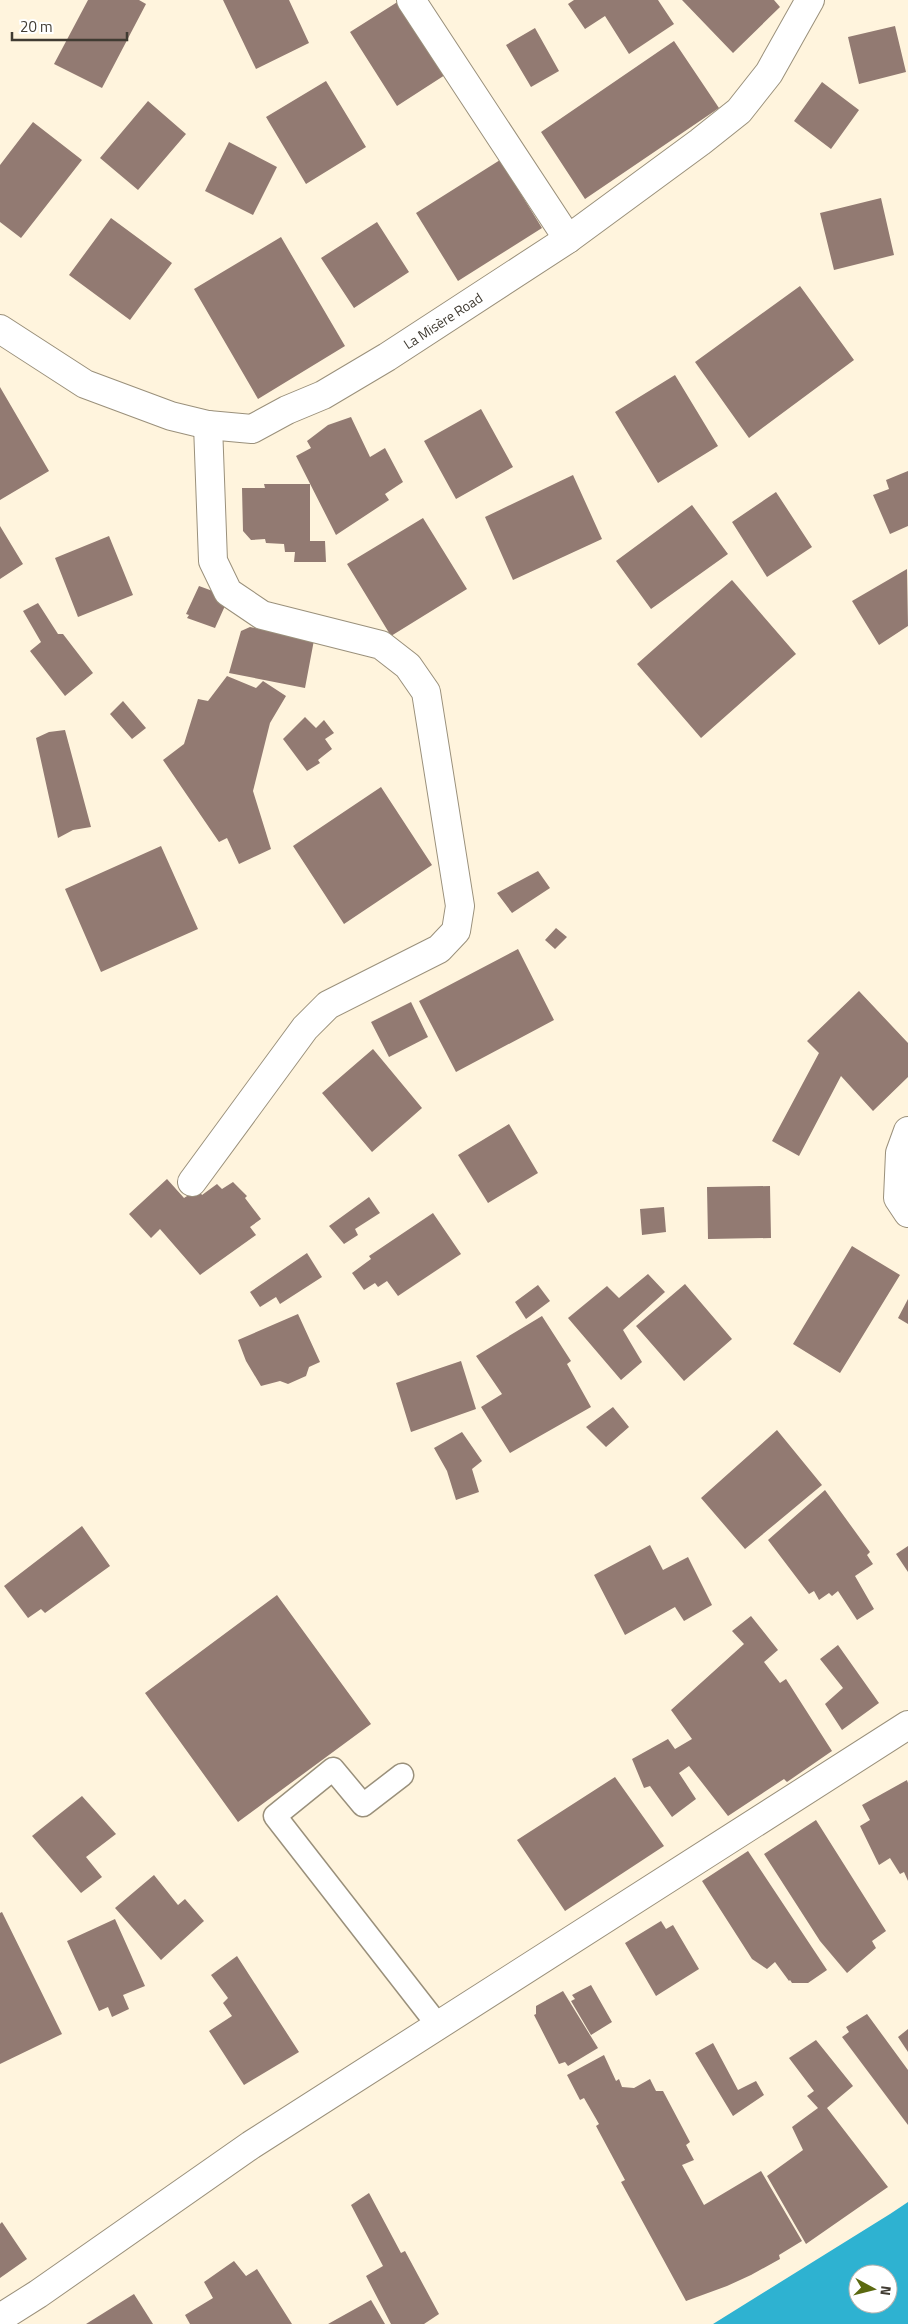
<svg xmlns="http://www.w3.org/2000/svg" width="908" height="2324" font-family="'Titillium Web',sans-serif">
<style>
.water{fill:#2eb2d1;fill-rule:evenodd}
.building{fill:#927a72}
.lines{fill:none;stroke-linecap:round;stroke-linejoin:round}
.service-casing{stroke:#9a907b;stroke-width:25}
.minor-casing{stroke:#9a907b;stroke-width:30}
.secondary-casing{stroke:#9a907b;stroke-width:30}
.service{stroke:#fff;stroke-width:22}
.minor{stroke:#fff;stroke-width:28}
.secondary{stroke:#fff;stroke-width:28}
.labels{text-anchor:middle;stroke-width:5;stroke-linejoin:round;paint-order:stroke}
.street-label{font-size:14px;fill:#403b32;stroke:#fff}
</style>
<rect width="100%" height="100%" fill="#fff4dd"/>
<path class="water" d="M908,2202v122h-195l177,-110zM858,2274h30v30h-30z"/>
<path class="building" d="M88,0h51l7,4 -44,84 -48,-24z
M223,0h66l20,43 -53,26z
M574,0h84l16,24 -45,30 -24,-38 -20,13 -17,-25z
M682,0h92l6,7 -47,46z
M399,1l46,74 -48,31 -47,-74z
M895,26l11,46 -47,12 -11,-47z
M535,28l24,43 -28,16 -25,-42z
M674,41l45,67 -134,91 -44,-67z
M326,81l40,66 -60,37 -40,-67z
M822,82l37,28 -28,39 -37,-28z
M148,101l38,33 -48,56 -38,-32z
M33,122l49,38 -61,78 -21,-16v-57z
M229,142l48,25 -24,48 -48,-24z
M500,160l42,68 -84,53 -42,-68z
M881,198l13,57 -60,15 -14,-57z
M111,218l61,45 -42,57 -61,-45z
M377,222l32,50 -55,36 -33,-50z
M281,237l64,109 -87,53 -64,-110z
M800,286l54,74 -105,78 -54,-76z
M675,375l43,71 -60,37 -43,-71z
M0,387l49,84 -49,29z
M481,409l32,58 -57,32 -32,-58z
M351,417l19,40 15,-9 18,34 -18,12 4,6 -53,35 -40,-79 15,-8 -4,-7 21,-16z
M908,471v55l-18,8 -17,-39 16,-6 -3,-9z
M573,475l29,64 -89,41 -28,-63z
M264,484h46v57h15l1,21h-32l1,-10h-10l-1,-8 -18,-1 -1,-4 -14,1 -8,-9 -1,-43h23z
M776,492l36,55 -45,30 -35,-55z
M692,505l36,49 -77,55 -35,-48z
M423,518l44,71 -76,47 -44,-72z
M0,526l23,38 -23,15z
M109,536l24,59 -55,22 -23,-59z
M907,569l1,57 -29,19 -27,-44z
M732,580l64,74 -95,84 -64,-74z
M199,586l30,11 -14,31 -28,-10 2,-3 -3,-1z
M38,603l20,31h5l30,39 -28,23 -35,-45 11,-9 -18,-31z
M250,627l64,13 -9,48 -76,-15 12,-42z
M227,676l29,12 7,-7 23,15 -16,27 -17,68 18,58 -32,15 -12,-26 -8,4 -56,-82 21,-16 14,-45 10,2z
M123,701l23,27 -14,11 -22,-25z
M305,717l11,11 8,-8 10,13 -9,6 7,10 -14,11 2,3 -13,8 -24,-32z
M65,730l26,97 -18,3 -15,8 -22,-100 13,-6z
M381,787l51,78 -88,59 -51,-78z
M161,846l37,83 -97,43 -36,-83z
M538,871l12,17 -38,25 -15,-20z
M556,928l11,9 -12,12 -10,-9z
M518,949l36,71 -98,52 -37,-71z
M859,991l49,52v34l-35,34 -32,-35 -42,80 -27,-15 47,-88 -12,-12z
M411,1002l17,35 -39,20 -18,-35z
M373,1049l49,59 -50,44 -50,-59z
M509,1124l29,49 -50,30 -30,-48z
M167,1179l17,19 14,-9 4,6 15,-11 5,5 11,-7 14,14 -2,2 16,21 -11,8 6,8 -56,40 -40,-46 -9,9 -22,-24z
M770,1186l1,52 -63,1 -1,-52z
M369,1197l11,16 -25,16 3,6 -14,9 -15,-18z
M664,1207l2,25 -24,3 -2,-26z
M433,1213l28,41 -63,42 -11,-15 -9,6 -3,-4 -11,7 -12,-17 19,-14 -2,-3z
M852,1246l48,29 -60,98 -47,-29z
M307,1253l15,24 -42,27 -4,-7 -16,10 -10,-15z
M648,1274l17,18 -42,38 19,32 -21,18 -53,-62 39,-32 12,12z
M685,1284l47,55 -48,42 -48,-55z
M538,1285l12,16 -24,18 -11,-17z
M908,1299v25l-10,-6z
M298,1314l22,48 -11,5 -3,9 -18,8 -8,-3 -19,5 -15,-25 -8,-21z
M542,1316l29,45 -4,3 24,43 -81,46 -29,-46 21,-13 -26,-38z
M461,1361l15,48 -65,23 -15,-49z
M613,1407l16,20 -23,20 -20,-20z
M777,1430l45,55 -77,64 -44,-51z
M462,1432l20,29 -10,8 7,23 -23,8 -9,-29 -13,-23z
M825,1490l45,62 -3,3 6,9 -18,12 19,33 -17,11 -19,-29 -6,5 -3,-3 -10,7 -5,-9 -5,3 -41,-54z
M82,1526l28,40 -65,47 -4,-4 -13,9 -24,-32z
M650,1545l13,25 25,-13 24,48 -28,16 -9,-14 -50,28 -31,-60z
M908,1546v26l-12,-18z
M277,1595l94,129 -133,98 -93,-129z
M751,1616l27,34 -14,12 16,21 6,-4 46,72 -45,31 -3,-3 -56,37 -39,-50 -10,7 17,26 -24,18 -22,-31 -6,2 -12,-29 36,-20 7,10 17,-10 -21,-29 73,-66 -12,-13z
M838,1645l41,58 -37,27 -17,-26 18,-16 -23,-29z
M615,1777l49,69 -99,65 -48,-71z
M907,1780l1,3v98l-4,-9 -4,2 -10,-16 -11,7 -19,-39 10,-6 -8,-15z
M82,1796l34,38 -30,23 16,20 -21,16 -49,-57z
M816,1820l70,111 -14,10 4,7 -29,25 -27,-32 -56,-87z
M748,1851l79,119 -19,13h-16l-2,-3 -1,1 -14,-19 -8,7 -15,-10 -50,-78z
M154,1875l24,30 7,-6 19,22 -43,39 -46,-52z
M2,1912l60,122 -62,30v-151z
M115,1919l30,67 -22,9 6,14 -17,8 -4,-10 -9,4 -32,-70z
M661,1921l5,8 7,-4 26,44 -43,27 -31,-53z
M237,1956l62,96 -55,33 -35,-54 23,-15 -9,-13 5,-5 -17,-23z
M591,1985l21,37 -21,13 -20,-34 4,-2 -3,-4z
M563,1991l35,57 -30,18 -3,-4 -6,2 -25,-49 2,-1v-8z
M867,2014l41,56v55l-66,-88 7,-5 -3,-5z
M908,2029v23l-10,-15z
M816,2040l37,46 -26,22 61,79 -82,57 -39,-68 36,-26 -11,-23 26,-19 -11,-12 7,-5 -25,-33z
M713,2043l25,47 18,-9 8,14 -31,21 -38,-63z
M604,2055l12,26 3,-2 3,8 12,1 16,-9 6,12h7l27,51 -4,3 8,15 -12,5 22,40 57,-34 41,70 -23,14 1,4 -29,16 -24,11 -41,15 -65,-119 4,-2 -29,-54 3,-2 -15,-26 -4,2 -13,-25z
M369,2193l32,60 4,-2 34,63 -15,10h-33l-25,-48 17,-10 -32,-61z
M2,2222l25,37 -27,19v-54z
M234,2261l12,15 11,-7 35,55h-102l-5,-9 28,-17 -9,-16z
M134,2294l19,30h-67z
M371,2300l14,24h-57z"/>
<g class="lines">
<g class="service-casing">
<path id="service" d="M402,1775l-39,30 -30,-36 -58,47 162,208"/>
</g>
<g class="minor-casing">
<path id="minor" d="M411,0l157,239
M908,1131l-8,22 -2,45 10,15
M192,1182l113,-154 23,-23 111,-56 17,-18 4,-25 -34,-214 -18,-26 -27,-21 -119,-30 -34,-23 -15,-31 -5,-136"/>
</g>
<g class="secondary-casing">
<path id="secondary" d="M0,329l85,55 86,32 37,9 44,4 35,-19 36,-15 64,-38 181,-118 132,-97 39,-31 30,-38 41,-73
M0,2318l38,-24 213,-149 657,-420"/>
</g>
<use href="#service" class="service"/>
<use href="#minor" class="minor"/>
<use href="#secondary" class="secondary"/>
</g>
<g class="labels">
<g class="street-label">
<text transform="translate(443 321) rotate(-33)" y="5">La Misère Road</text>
</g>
</g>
<g transform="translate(873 2289) rotate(97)"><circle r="24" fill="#ffffff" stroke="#b3b1ad"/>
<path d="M0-4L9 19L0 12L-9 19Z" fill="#5b6910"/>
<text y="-8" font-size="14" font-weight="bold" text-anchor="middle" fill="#403b32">N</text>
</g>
<path d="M12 32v8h115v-8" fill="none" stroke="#403b32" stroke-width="2.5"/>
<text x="20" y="32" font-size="15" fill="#403b32" stroke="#ffffff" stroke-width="4" paint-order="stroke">20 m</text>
</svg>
